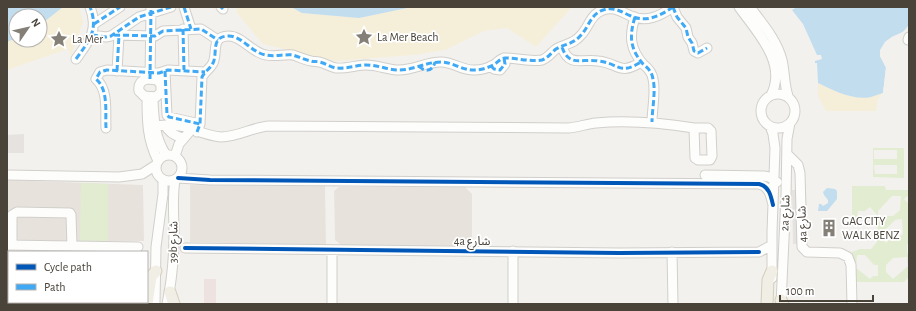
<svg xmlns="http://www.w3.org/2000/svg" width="916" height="311" font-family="'Alegreya Sans','Noto Sans Arabic',sans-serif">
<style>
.residential{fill:#e7e3dc}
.medical{fill:#ede2df}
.green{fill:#e1ecd0;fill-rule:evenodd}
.sand{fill:#f5efda}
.parking{fill:#e5e2df}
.water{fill:#c1ddee}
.pier{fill:#f3f1ee}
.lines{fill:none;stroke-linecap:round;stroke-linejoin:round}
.minor-casing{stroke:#d1cfcb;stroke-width:11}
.major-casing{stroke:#d4cdbc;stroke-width:13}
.minor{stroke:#fdfdfc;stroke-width:9}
.major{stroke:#f1eee6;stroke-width:11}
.quiet{stroke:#3fa9f5;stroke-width:3;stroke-dasharray:6 3;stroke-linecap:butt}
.cycleway-casing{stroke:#fff;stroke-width:6}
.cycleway{stroke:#0057b8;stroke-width:4}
.labels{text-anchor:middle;stroke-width:3.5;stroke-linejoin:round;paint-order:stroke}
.poi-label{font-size:12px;fill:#494339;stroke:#fff;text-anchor:start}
.street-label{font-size:12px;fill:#494339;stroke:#fff}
</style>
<rect width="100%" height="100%" fill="#f3f1ee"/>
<path class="residential" d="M7,180l136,5 1,56h-137z
M190,185l135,1 1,59 -136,-3z
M339,187h126l7,7v45l-5,7 -126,-1 -6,-5 -1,-49z"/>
<path class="medical" d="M204,279h12v25h-12z"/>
<path class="green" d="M873,148h31v30l-31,-1zM874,150h23v9h-23zM874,165h23v9h-22z
M81,183l27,1v57h-28z
M852,186h33l1,4h23v5l-5,4 5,5v40h-2v9l2,2v22l-5,5h-53l1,-30 8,-3h11l6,-7 1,-26 -8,-9 -5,4h-7l-1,7h-5zM892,196h9l-1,14 -7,6h-15v-5zM902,219l1,15 -9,7 -5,-1 -3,3 -4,-4 2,-8 11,-11zM857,255h8l9,10h4v11h-5l-3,3 -14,-11zM907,257l1,9 -15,13 -7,-7v-7l7,-7z"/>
<path class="sand" d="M63,7h16l4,15 -12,34 -3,-7 -61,21v-28l9,-4v2h24v-15z
M236,7h55l11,6 57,5 53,-11h160l-36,40 -29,-19 -23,3 -39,19 -31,5 -79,6 -72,-17 -26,-31z
M818,83c14,7 36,18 53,14 4,-1 8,-3 12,-4l-5,6 -2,12h-50l-8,-15z"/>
<path class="parking" d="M24,134v19h-17v-18z
M792,190h14l1,54h-14z"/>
<path class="water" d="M7,7h56l-23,18v-9h-24v22l-9,4z
M291,7h121l-53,11 -57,-5z
M797,7h112v19l-6,6 -11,5 -7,5 -5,14 6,11 -3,26c-4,1 -8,3 -12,4 -17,4 -39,-7 -53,-14l-1,-20h-2v-2l7,-2 -1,-4h-4l-14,-31 -11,-14z
M827,188l8,1 2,2v8l-10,12h-9l1,-7h2l2,2 5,-3v-3l-4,-5 -1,-3z"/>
<path class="pier" d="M908,26h1v2l-5,6 -17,9 -5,8v5l6,12 -3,26 -5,2 3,-3 3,-25 -6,-12v-6l5,-8 7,-5 11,-5z"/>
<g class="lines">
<g class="minor-casing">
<path id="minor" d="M184,7l7,22
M221,7l2,2
M673,7l4,10 9,11 2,9 4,6 2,8 4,2 9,-5
M739,7c17,24 49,56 32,88
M750,7c12,16 27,33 32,53 3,12 2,24 6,36
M635,17c-6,19 -5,32 8,47 5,4 9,8 10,15 3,12 -1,31 -1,43
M94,24l26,-17
M183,29l1,41
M92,35l14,2 5,-1 28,-19 32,-10
M114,35l41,1 8,-5 38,-2 17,11
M908,40l1,-3
M562,47c7,21 21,11 36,14 21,2 21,15 43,1
M76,59c13,-18 23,-29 14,-52
M491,66l3,3 6,1 5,-6 -1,-6
M117,71l2,-36
M165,71l2,44 2,2 31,7
M148,79l9,1 4,5v7l-5,5 -12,-1 -5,-5c-1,-7 2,-11 9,-12z
M150,79l1,-72
M761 111a17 17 0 1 1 34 0a17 17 0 1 1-34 0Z
M147,97c0,24 0,42 11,64
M153,101c1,20 2,37 13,54
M165,125c4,8 10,11 18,13
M154,126c11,-1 21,-2 31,1 13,4 23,9 36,10 17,0 32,-10 48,-11l300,2c9,-1 18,-4 27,-5 33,-3 66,0 98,5
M770,126l3,8 2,14 -3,84v46
M106,128c-1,-15 3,-38 -10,-49l4,-7 7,-2 52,3 9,-3 37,2
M694,128h14l3,3 1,25 -2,4h-12l-3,-2z
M197,132l3,-8 2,-47c3,-6 8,-8 11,-14 5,-10 -3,-27 16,-27 13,0 23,17 37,19 9,2 18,-1 27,0 6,2 12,5 18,6 3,1 5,0 8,1 6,1 11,5 17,6 11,1 20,-3 30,-3 12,0 22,5 33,5 15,0 27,-8 42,-8 12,0 22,9 34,8 7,0 15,-3 20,-6 4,-3 6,-6 10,-6 12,0 25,4 37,2 6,-2 9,-7 14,-11 10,-6 17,-4 26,-15 7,-8 9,-20 21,-24 11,-4 18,2 28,6 15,7 29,0 42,-9
M787,154l11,11 2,8 2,74 5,5 33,1 8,4 3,8 1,39
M156 168a13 13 0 1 1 26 0a13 13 0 1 1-26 0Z
M175,156l4,-12 12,-14
M7,175l112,2 23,-3 14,-9
M705,175l59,1 5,1 8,5
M178,178l32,2 549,4c10,2 12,12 14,21
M7,245l131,2
M12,245v-30l5,-3 53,1 1,2 1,31
M185,248l434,5 140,-1 13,-7
M332,250v54
M513,251v53
M672,252l1,52
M155,304l1,-57 7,-53v-14
M167,304c5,-24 7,-47 7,-71 0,-18 -2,-35 1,-53
M781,304l5,-108 1,-57 3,-16"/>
</g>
<g class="major-casing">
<path id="major" d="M170,292l4,12
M781,300l2,4
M147,304l4,-27 5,-6
M767,304l1,-24 4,-9"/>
</g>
<use href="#minor" class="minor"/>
<use href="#major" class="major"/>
<path class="quiet" d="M184,7l7,22
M221,7l2,2
M673,7l4,10 9,11 2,9 4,6 2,8 4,2 9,-5
M635,17c-6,19 -5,32 8,47 5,4 9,8 10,15 3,12 -1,31 -1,43
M94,24l26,-17
M183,29l1,41
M92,35l14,2 5,-1 28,-19 32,-10
M114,35l41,1 8,-5 38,-2 17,11
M562,47c7,21 21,11 36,14 21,2 21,15 43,1
M76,59c13,-18 23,-29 14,-52
M419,66c6,7 14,5 16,-4
M491,66l3,3 6,1 5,-6 -1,-6
M117,71l2,-36
M165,71l2,44 2,2 31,7
M150,79l1,-72
M106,128c-1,-15 3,-38 -10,-49l4,-7 7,-2 52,3 9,-3 37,2
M197,132l3,-8 2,-47c3,-6 8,-8 11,-14 5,-10 -3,-27 16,-27 13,0 23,17 37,19 9,2 18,-1 27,0 6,2 12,5 18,6 3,1 5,0 8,1 6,1 11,5 17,6 11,1 20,-3 30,-3 12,0 22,5 33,5 15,0 27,-8 42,-8 12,0 22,9 34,8 7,0 15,-3 20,-6 4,-3 6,-6 10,-6 12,0 25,4 37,2 6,-2 9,-7 14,-11 10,-6 17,-4 26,-15 7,-8 9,-20 21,-24 11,-4 18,2 28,6 15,7 29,0 42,-9"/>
<g class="cycleway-casing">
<path id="cycleway" d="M178,178l32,2 549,4c10,2 12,12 14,21
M185,248l434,5 140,-1"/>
</g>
<use href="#cycleway" class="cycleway"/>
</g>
<defs>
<g id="sight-bare" transform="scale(1.38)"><path d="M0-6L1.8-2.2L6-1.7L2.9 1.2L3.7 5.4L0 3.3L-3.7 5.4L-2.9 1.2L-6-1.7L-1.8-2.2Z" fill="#848078" stroke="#fff" stroke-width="2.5" paint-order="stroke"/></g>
<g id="building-bare" transform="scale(1.38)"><path d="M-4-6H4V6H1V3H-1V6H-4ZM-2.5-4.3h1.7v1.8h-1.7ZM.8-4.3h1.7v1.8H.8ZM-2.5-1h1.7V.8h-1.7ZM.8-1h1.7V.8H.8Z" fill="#848078" stroke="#fff" stroke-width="2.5" paint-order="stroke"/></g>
</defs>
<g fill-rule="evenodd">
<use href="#sight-bare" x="364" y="37"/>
<use href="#sight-bare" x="59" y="39"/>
<use href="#building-bare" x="829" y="228"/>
</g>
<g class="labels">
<g class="poi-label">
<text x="377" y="41">La Mer Beach</text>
<text x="72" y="43">La Mer</text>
<text x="842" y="225">GAC CITY<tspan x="842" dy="14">WALK BENZ</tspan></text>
</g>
<g class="street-label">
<text transform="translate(785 213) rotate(-88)" y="4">2a شارع</text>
<text transform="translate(802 224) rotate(-92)" y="4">4a شارع</text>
<text x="472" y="245">4a شارع</text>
<text transform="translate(173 242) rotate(-89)" y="4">39b شارع</text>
</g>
</g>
<rect width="916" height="311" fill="none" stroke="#494339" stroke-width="16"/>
<rect x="8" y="251" width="140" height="52" fill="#ffffff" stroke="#b6b4b0"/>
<rect x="16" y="264" width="20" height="6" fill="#0057b8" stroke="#b6b4b0"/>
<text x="44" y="271" font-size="12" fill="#494339">Cycle path</text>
<rect x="16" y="284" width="20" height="6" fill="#3fa9f5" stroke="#b6b4b0"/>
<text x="44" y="291" font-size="12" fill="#494339">Path</text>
<g transform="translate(28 28) rotate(56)"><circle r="19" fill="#ffffff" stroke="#b6b4b0"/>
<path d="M0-3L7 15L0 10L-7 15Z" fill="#848078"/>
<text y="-6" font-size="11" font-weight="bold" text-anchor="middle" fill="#494339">N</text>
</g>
<path d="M780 295v6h93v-6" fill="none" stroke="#494339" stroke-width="2"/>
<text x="786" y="295" font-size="12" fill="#494339" stroke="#ffffff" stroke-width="3" paint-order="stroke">100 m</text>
</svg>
